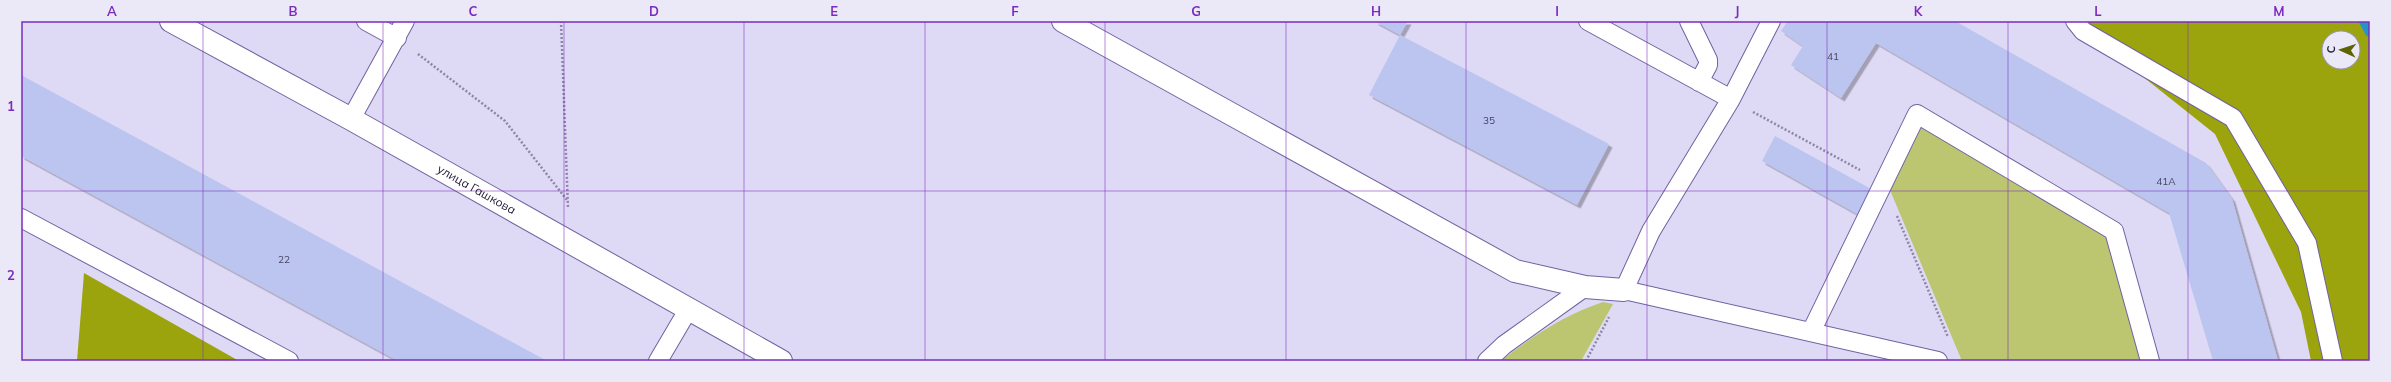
<svg xmlns="http://www.w3.org/2000/svg" width="2391" height="382" font-family="Mulish,sans-serif">
<style>
.green{fill:#bcc570}
.forest{fill:#9ba40d;fill-rule:evenodd}
.lines{fill:none;stroke-linecap:round;stroke-linejoin:round}
.stream{stroke:#2394c7;stroke-width:10}
.building{fill:#bbc5f0;filter:url(#shadow)}
.service-casing{stroke:#7162a1;stroke-width:20}
.minor-casing{stroke:#7162a1;stroke-width:24}
.path{stroke:#8d87a3;stroke-width:2.5;stroke-dasharray:2 2;stroke-linecap:butt}
.service{stroke:#fff;stroke-width:18}
.minor{stroke:#fff;stroke-width:22}
.grid{fill:none;stroke:#7b2cbf;stroke-width:1;stroke-opacity:0.55}
.labels{text-anchor:middle;stroke-width:4;stroke-linejoin:round;paint-order:stroke}
.number-label{font-size:10px;fill:#464462}
.street-label{font-size:12px;fill:#1f1933;stroke:#ebe8f7}
.neatline{fill:none;stroke:#7b2cbf;stroke-width:1.5}
.grid-label{font-size:13px;text-anchor:middle;font-weight:bold;fill:#7b2cbf}
</style>
<defs>
<filter id="shadow"><feDropShadow dx="3.5" dy="3.5" stdDeviation="0" flood-color="#0004"/></filter>
</defs>
<rect width="100%" height="100%" fill="#ded9f5"/>
<path class="green" d="M1917,118l193,115 36,128h-184l-75,-178z
M1603,302l10,2 -32,57h-80c32,-25 63,-46 102,-59z"/>
<path class="forest" d="M2073,21h297v340h-59l-10,-49 -86,-178zM2329,38h24v24h-24z
M84,273l155,88h-162z"/>
<g class="lines">
<path class="stream" d="M2364,21l6,11"/>
</g>
<path class="building" d="M1374,21h34l-8,14 209,109 -32,61 -208,-110 31,-60z
M1788,21h167l251,142 26,36 46,162h-65l-44,-148 -293,-170 -35,55 -50,-33 12,-19 -22,-15z
M21,75l526,286h-149l-377,-205z
M1775,136l98,54 -14,25 -97,-54z"/>
<g class="lines">
<g class="service-casing">
<path id="service" d="M366,21l31,17
M1588,21l143,78 40,-78
M1689,21l19,39v5l-9,17
M2075,21l8,10 150,87 74,125 26,118
M1731,99l-80,132 -27,59 314,71
M351,119l54,-98
M21,218l268,143
M1811,332l106,-218 197,117 36,130
M658,361l30,-51
M1487,361l17,-16 81,-58"/>
</g>
<g class="minor-casing">
<g id="minor">
<path id="s1" d="M171,21l180,98 430,242"/>
<path d="M1063,21l452,250 70,16 39,3"/>
</g>
</g>
<path class="path" d="M561,21l7,187
M418,54l87,67 62,79
M1753,112l107,58
M1897,216l51,121
M1586,361l23,-44"/>
<use href="#service" class="service"/>
<use href="#minor" class="minor"/>
</g>
<path class="grid" d="M203,21v340M383,21v340M564,21v340M744,21v340M925,21v340M1105,21v340M1286,21v340M1466,21v340M1647,21v340M1827,21v340M2008,21v340M2188,21v340M21,191h2349"/>
<g class="labels">
<g class="number-label">
<text x="1833" y="60">41</text>
<text x="1489" y="124">35</text>
<text x="2166" y="185">41А</text>
<text x="284" y="263">22</text>
</g>
<g class="street-label">
<text dy="4" stroke="none"><textPath href="#s1" startOffset="349">улица Гашкова</textPath></text>
</g>
</g>
<rect width="2391" height="382" fill="none" stroke="#ebe8f7" stroke-width="44"/>
<g transform="translate(2341 50) rotate(273)"><circle r="19" fill="#ebe8f7" stroke="#9995a9"/>
<path d="M0-3L7 15L0 10L-7 15Z" fill="#5e6400"/>
<text y="-6" font-size="11" font-weight="bold" text-anchor="middle" fill="#1f1933">С</text>
</g>
<rect x="22" y="22" width="2347" height="338" class="neatline"/>
<g class="grid-label">
<text x="112" y="16">A</text>
<text x="293" y="16">B</text>
<text x="473" y="16">C</text>
<text x="654" y="16">D</text>
<text x="834" y="16">E</text>
<text x="1015" y="16">F</text>
<text x="1196" y="16">G</text>
<text x="1376" y="16">H</text>
<text x="1557" y="16">I</text>
<text x="1737" y="16">J</text>
<text x="1918" y="16">K</text>
<text x="2098" y="16">L</text>
<text x="2279" y="16">M</text>
<text x="11" y="111">1</text>
<text x="11" y="280">2</text>
</g>
</svg>
